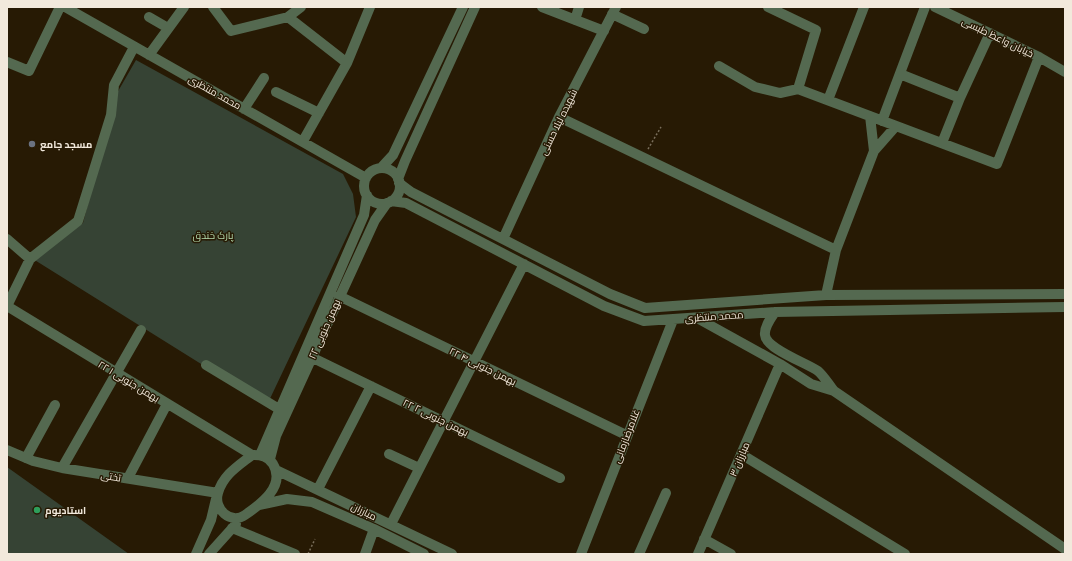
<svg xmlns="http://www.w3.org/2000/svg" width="1072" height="561" font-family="'Fira Sans Condensed',Cairo,sans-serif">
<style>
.green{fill:#364334}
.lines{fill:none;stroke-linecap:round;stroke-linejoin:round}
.path{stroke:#796e5b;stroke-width:1.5;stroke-dasharray:2 2;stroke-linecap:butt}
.minor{stroke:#546950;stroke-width:10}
.worship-dot{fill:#6b7280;stroke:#271a04;stroke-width:1.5}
.leisure-dot{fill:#2e9e5b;stroke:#271a04;stroke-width:1.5}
.labels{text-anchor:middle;stroke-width:3;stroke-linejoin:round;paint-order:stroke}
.street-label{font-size:10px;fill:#f2e9dc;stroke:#271a04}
.poi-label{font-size:10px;font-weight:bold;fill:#f2e9dc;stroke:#271a04;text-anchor:start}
.park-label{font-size:10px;fill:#b4daad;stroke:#271a04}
</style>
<rect width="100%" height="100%" fill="#271a04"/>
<path class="green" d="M136,60l207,114 10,20 3,23 -89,188 -234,-146 50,-36 34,-130z
M7,467l122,87h-122z"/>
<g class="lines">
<path class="path" d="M648,149l13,-22
M308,554l7,-15"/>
<path class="minor" d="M65,7l301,171
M213,7l18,24 57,-14 13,-10
M542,7l62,24
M768,7l48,23 -18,59
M935,7l104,50 26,15
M612,14l32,15
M149,17l19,11
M288,17l59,46
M575,20l4,-13
M149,55l35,-48
M7,62l22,9 31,-64
M719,66l36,21 25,6 18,-4 199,75 42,-107
M900,74l60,24
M276,92l43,21
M828,100l36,-93
M244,109l20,-31
M870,116l4,35
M559,117l277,133
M882,121l43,-114
M303,141l44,-78 23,-56
M942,143l18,-45 30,-65
M381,168l12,-13 70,-148
M364 186a18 18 0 1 1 36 0a18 18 0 1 1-36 0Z
M398,179l7,-18 70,-154
M399,183l12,9 199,102 35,14 181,-13 239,-1
M391,201l15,2 198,103 40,15 131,-9 290,-5
M7,239l23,20 48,-38 33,-106 3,-30 20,-38
M503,239l56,-122 57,-110
M826,295l10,-45 38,-99 22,-25
M339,296l287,139
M7,306l245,149
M7,306l23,-47
M775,312c-4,6 -11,15 -10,23 1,14 42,28 53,36 6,5 11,14 16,20l231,158
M697,318l83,46 31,20 23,7
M311,357l249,121
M206,365l73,44
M7,450l26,11 29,7 156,25
M389,454l30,14
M741,454l164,100
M252,455c9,0 16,1 21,9 13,22 -12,40 -28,51 -14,10 -32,-6 -27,-22 5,-18 20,-27 34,-38z
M260,455l104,-240 3,-20
M26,458l29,-53
M270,459l6,-23 99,-216 12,-17
M62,468l79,-138
M276,470l176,84
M128,478l39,-74
M318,489l53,-103
M259,505l28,-6 25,3 62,27 50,25
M391,524l133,-260
M232,528l63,26
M704,539l27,15
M196,554l15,-34 5,-21
M209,554l27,-30
M365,554l9,-25
M581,554l92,-234
M639,554l27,-61
M698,554l82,-190"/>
</g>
<circle class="worship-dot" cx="32" cy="144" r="4"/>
<circle class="leisure-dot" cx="37" cy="510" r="4"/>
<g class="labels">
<g class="street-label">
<text transform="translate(998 37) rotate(26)" y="4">خیابان واعظ طبسی</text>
<text transform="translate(215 92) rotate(29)" y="4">محمد منتظری</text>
<text transform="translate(558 122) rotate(-64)" y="4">شهیده لیلا حسنی</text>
<text transform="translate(714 316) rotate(-4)" y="4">محمد منتظری</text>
<text transform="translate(324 329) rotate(-66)" y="4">۲۲ بهمن جنوبی</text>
<text transform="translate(483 366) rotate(26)" y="4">۲۲ بهمن جنوبی ۴</text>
<text transform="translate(129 381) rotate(31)" y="4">۲۲ بهمن جنوبی ۱</text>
<text transform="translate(436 417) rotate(26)" y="4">۲۲ بهمن جنوبی ۲</text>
<text transform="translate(626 436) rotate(-69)" y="4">غلامرضازمانی</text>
<text transform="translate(739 459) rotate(-67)" y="4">مبارزان ۳</text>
<text transform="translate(111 476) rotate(9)" y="4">تختی</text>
<text transform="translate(364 511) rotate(26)" y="4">مبارزان</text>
</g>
<g class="poi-label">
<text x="40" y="148">مسجد جامع</text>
<text x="45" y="514">استادیوم</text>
</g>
<g class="park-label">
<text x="213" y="239">پارک خندق</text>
</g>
</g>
<rect width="1072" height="561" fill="none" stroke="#f2e9dc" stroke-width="16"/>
</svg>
